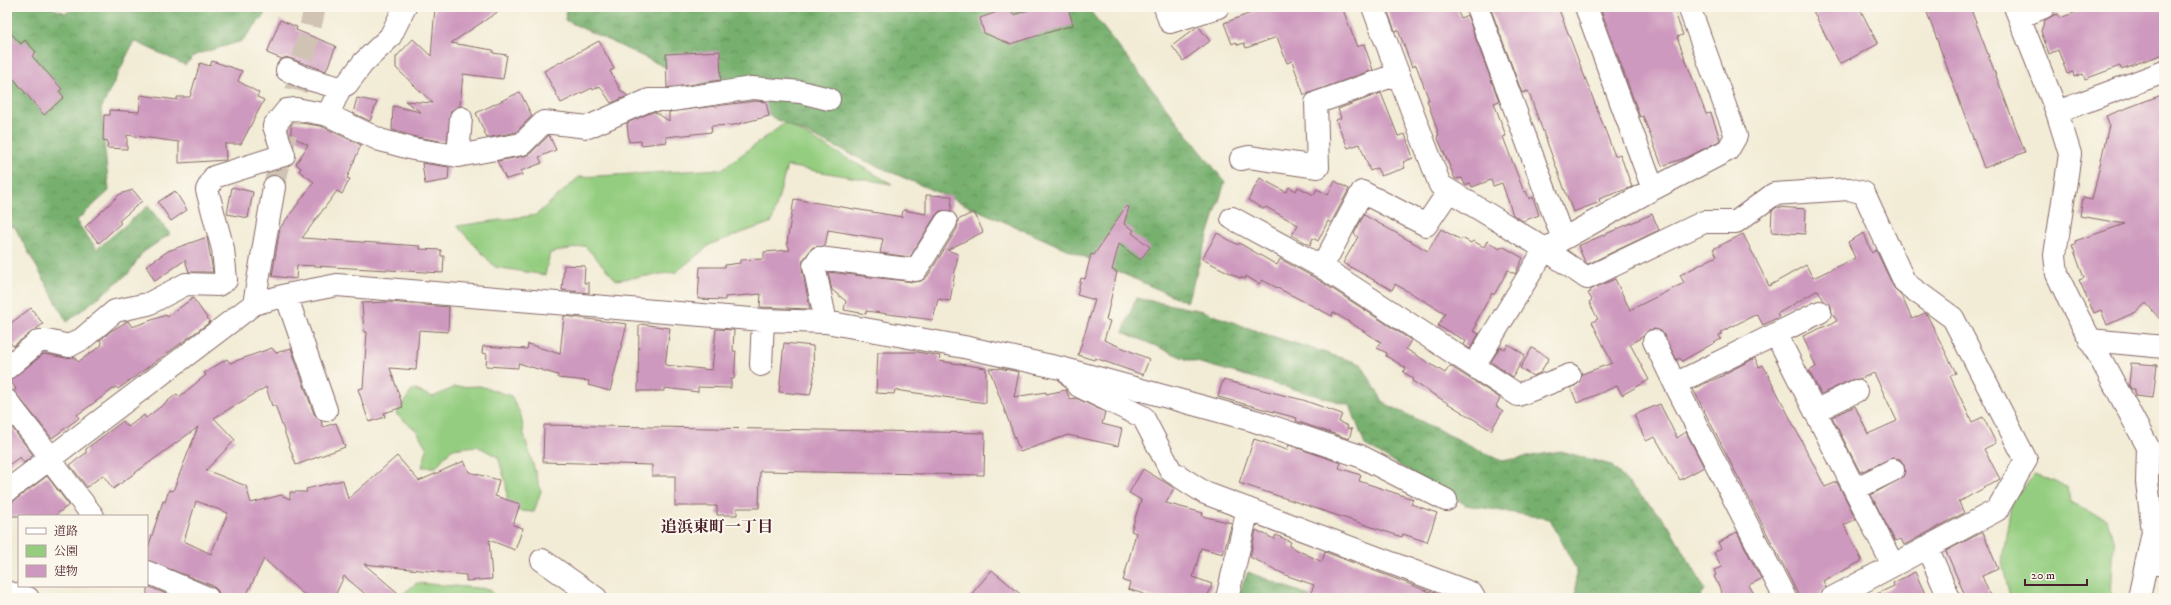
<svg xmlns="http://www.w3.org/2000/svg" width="2171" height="605" font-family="'IM FELL DW Pica','Noto Serif JP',serif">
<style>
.green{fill:#94cd80;stroke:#6f7656}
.forest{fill:url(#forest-crowns);stroke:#60684c}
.building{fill:#ce99be;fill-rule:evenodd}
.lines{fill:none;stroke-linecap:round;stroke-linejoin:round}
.minor-tunnel{stroke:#d0c3b4;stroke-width:22;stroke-dasharray:22 11;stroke-linecap:butt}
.minor-casing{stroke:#856767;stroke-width:24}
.minor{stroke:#fff;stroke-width:22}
.labels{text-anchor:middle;stroke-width:4;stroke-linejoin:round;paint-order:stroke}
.neighbourhood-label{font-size:16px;font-weight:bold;fill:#4a1f2b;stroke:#fbf7ec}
</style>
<defs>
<pattern id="forest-crowns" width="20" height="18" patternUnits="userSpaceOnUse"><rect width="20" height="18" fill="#77b06e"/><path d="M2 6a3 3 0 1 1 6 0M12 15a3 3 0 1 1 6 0" fill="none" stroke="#648f5b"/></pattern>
</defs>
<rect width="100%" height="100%" fill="#fbf7ec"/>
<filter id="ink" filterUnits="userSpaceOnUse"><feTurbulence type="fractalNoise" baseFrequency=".025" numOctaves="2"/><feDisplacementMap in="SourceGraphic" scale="8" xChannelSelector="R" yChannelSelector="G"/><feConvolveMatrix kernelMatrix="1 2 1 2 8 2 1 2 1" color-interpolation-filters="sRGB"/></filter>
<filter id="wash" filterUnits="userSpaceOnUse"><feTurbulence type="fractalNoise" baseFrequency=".012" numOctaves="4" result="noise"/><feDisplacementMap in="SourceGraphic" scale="16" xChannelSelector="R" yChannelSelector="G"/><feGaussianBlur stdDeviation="0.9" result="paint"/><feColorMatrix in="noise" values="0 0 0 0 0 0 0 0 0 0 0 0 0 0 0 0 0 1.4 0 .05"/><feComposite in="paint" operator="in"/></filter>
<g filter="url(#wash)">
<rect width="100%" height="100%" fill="#f2ecd6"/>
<path class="green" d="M785,123l107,61 -105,-18 -15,56 -61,22 -35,28 -60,8 -31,-34 -35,7 -5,22 -50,-8 -38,-41 79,-11 43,-38 143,-8z
M480,386l31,10 10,19 3,20 17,56 -7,21 -26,-2 -2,-27 -8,-26 -21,-11 -26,3 -15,18h-14l5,-18 -10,-18 -21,-17 17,-25 20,8 22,-10z
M2157,463h7v92h-4l4,-29z
M2035,475l33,11 2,17 37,16 7,24 -3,55h-101l-8,-36 10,-64z
M417,583l73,6 5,9h-93l2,-5z"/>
<path class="forest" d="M7,7h42l17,6 10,-6h188v8l-22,26 -47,14 -10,10 -51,-24 -33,68 8,82 -33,30 21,28 51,-43 22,28 -28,19 -13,20 -62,49 -53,-96 -7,2z
M567,7h520l138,175 -38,120 -328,-144 -294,-138z
M1136,298l67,13 59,22 99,31 23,39 118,58 59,-10 50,14 56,58 38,66 -5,9h-124v-29l-26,-50 -84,-14 -101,-60 -15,-40 -164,-46 -63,-27z
M1248,572l67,26h-78z"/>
<g id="blocks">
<path class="building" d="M435,7h70l-54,36 42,7v3l14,2 -4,24 -40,-5 -3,32 -9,5 -4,31 -31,-5 -24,-7 1,-24 28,6 -16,-11 28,2 -37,-35v-11l17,-18 18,17z
M1011,7l2,8 25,-8h30l5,18 -63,19 -26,-11 -4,-15z
M1267,7h75l15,40 7,-3 9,26 -69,25 -12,-34 -5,2 -10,-26 -31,11 -2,-5 -6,2 -2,-3 -4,2 -8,-21z
M1386,7h69l6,11 6,-3 32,86 -5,2 12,33 -3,1 21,55 2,-1 3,8 4,-2 6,18 -16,6 -10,-6 -11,-32 -9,3 -2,-6 -19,7 -2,-4 -5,2 -3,-7 -7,1 -18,-43 2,-1 -12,-35h2l-13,-35 -4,2 -14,-37 -3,1z
M1490,7h68l57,149 5,-2 12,33 -33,12 1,3 -27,10 -45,-121 -6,2z
M1600,7h73l10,28 -6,2 29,77 5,-1 9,26 -1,2 -29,15 -28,10 -19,-50 -3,1z
M1811,7h48l19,37 -38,20z
M1925,7h45l55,145 -41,16z
M2090,7h74v47l-43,15 -1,-3 -35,13 -2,-5 -9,3 -1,-5 -6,2 -9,-24 -9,4 -8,-23 4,-11 9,-5 4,-1 2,4z
M280,20l17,7 -1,3 40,16 -10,25 -40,-14 -4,2 -15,-6z
M1198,26l12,15 -27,20 -11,-15z
M7,29l14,15 4,-4 11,12 -4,4 30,33 -3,2 5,6 -20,18 -37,-44z
M599,41l15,28 -4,2 11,20 7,5 -17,7 -11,-17 -7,4 -1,-2 -31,15 -17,-32z
M720,51l1,29 -54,8 -1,-34z
M212,61l30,10 -4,10 21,12 -2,4 7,3 -23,44h-16l1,16 -47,3v-21l-52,-7v14l-20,-1 1,-7 -5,-1 1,-25h6v-5l29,2 2,-17 36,5v-3h13l10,-34 10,3z
M520,92l12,24 -16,16 -29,6 -11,-25z
M1381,93l17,43 7,-2 8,24 -10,4 2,6 -24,8 -4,-8 -7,3 -10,-27 -12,4 -12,-28 5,-2 -3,-9z
M2164,94v35l-5,2 5,15v178l-18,-21 -10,9 -29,13 -6,-15 -7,3 -15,-33 5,-2 -12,-33 4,-1 -1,-3 50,-17 -45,-8 3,-18 9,2 17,-75 -3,-9z
M357,98l20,4 -7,19 -17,-8z
M755,101l11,1 3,14 -35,9 -23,1 1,6 -46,5 1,5 -26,3v-4l-12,1 -2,-19 25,-11h3l14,9v-9z
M293,122l28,4 40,19 -14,33 3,1 -8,15 -5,-3 -35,47 118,8v3l21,1v6h3l-1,17 -146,-8 -1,14 -24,-3 8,-48 34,-46 -15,-11 2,-3 -5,-4 12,-19 -17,-9v-11z
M549,135l7,15 -17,7 3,6 -21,8 1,4 -16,4 -9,-18 28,-5 6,-3z
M422,163l27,4 -1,13 -23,4z
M1260,178l26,14 3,-5 7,4 2,-4 16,8 3,-6 11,6 7,-14 14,8 -18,34 -3,-2 -10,20 -5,-3 -3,7 -18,-10 6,-10 -32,-18 -2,2 -16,-9z
M232,187l21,5 -5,26 -21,-4z
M133,190l9,11 -23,20 2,2 -22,20 -14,-16 35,-33z
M175,191l12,19 -16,11 -13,-19z
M926,195l26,1 -1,15h-11l-4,4 -26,42 -30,-4 3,-14 -55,-9 -3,16 -12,1 -10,13 -1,9 8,40 -50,-2 1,-13 -36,3v3l-27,-1 2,-32h25v-2l15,-2v-3l24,-1v-7l26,-2 -3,-7 7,-44 108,18 1,-7 23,4z
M1126,206l3,1 -5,17 10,6 -2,3 18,14 -10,13 -21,-16 -7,26 5,2 -11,48 4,1 -6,19 45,19 -6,16 -48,-17 -1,2 -16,-5 17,-55 -18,-5 4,-17 4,1 6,-25 3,1z
M1777,207l29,2 -1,25 -34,-2 1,-21z
M974,212l9,20 -36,18 11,4 -8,47 -12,-2 -5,21 -67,-9v3l-22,-4 2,-9 -14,-11 -4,-18 86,10 7,-1 6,-4 30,-48 1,-9z
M1652,214l7,16 -71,34 -3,-2 -7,-16z
M1364,215l64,36 13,-22 20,11 1,-2 9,5 2,-2 11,6 3,-6 13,8 2,-3 21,12 -8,16 -7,-4 -14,25 -2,-2 -17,31 2,1 -4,6 6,3 -9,15 -6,-4 2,-4 -28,-15 7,-13 -50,-29 -3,6 -49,-27 15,-26 -4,-3z
M1217,233l21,12 1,-2 38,22 3,-6 37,20 94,61 -5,9 39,24 5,-7 50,32 -4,8 7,5 -12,19 -79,-49 1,-3 -10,-6 3,-4 -20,-12 1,-3 -10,-5 4,-6 -48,-30 -1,4 -70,-36 -3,4 -13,-8 -1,3 -4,-2 -1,1 -38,-19z
M1864,233l8,20 4,-3 18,38 8,9 10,22 13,-6 2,2 29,58 -6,3 22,46 11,-5 13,26 -12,6 16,30 -41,23 5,11 -60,32 -3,-6 -6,2 -24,-46 32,-18 2,-6 -1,-6 -4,-6 -7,-1 -33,14 -28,-55 23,-11 13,28 29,-13 -23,-48 -15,6 -8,1 -30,14 -12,-23 7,-4 -13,-31 34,-15 -5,-8 -1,-7 -7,-5 -6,-11 -41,24 2,3 -16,8 -6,-11 -36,18 1,2 -3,1 2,4 -39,22 -2,-3 -3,2 -16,-29 -6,-2 -6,1 -7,7 -12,7 19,36 -27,15 -5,-9 -40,17 -6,-15 8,-5 3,-9 30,-11 -20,-41 6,-3 -9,-17 3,-2 -4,-7 3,-1 -1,-2 25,-11 15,31 54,-27 -4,-8 37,-19 -4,-7 30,-15 26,52 37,-21 7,13 42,-20 -7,-16z
M207,237l6,35h-24l-4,-12 -30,21 -9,-15 22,-15z
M564,265l21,1 -1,17h5v10l-27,-3z
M193,298l17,24 -92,67 -2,-2 -39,28 2,3 -27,20 -38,-47 2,-2 -6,-9 34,-26 22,4 8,-1 4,5 24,-17 -2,-5 11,-9 17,-10 4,6 34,-12 1,2z
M388,302l61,5 -1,25 -29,-2 -3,40 -26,-2 13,39 -19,6 1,4 -16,5 -11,-33 5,-1 4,-56h-3l-2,-29z
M31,308l12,16 -30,22 -6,-7v-13z
M564,316l63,8 -17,67 -22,-6 1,-4 -31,-3v-3l-40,-12v5l-32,-2 1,-12 -5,-1 1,-7 44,3 1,-5 32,10z
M641,324l29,4 -5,37 47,5 4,-41 18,1 -1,21h3l-2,28h-3v9l-33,-1v5l-34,-4v3h-26l1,-65z
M784,343l29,3 1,31 -4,18 -31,-3z
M1508,344l17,11 -12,22 -22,-15 9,-15 5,2z
M272,348l4,5 15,-5 23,66 7,7 2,6 13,-4 9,24 -49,18 -21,-60 -3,1 -6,-19 -52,31 21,22 -29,30 40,16 5,17 30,-8 9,4v-7h17l-1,-3 37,-9 5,19 49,-43 22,25 45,-20 5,11 30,8 -4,16 25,8 -7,21 10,3 -8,22 -26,-10 3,39 -26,2v-6l-102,-11 40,34h-34l-26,-22 -10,22h-21l-11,-5 -38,-34 -19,39h-25l-2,-7 -5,-5 -66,-26v-9l16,-50 2,1 4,-12 4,1 25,-64 -85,62 -10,-14 -16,12 -17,-22 16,-12v-4l37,-28 5,6 16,-12 2,3 31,-24 2,3 27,-22 -2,-2 23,-14 3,4zM196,501l32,12 -17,41 -27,-13z
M1532,348l17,10 -9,15 -7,3 -13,-8z
M878,352h39l23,4 -1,5 47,7v35l-91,-13 -1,4 -18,-1z
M1755,358l4,9 4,-2 62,122 12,-5 19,37 -12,6 18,36 -39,20 3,6 -5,5 -1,6h-20l-107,-209 31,-14v-1z
M2131,363l26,2 -4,33 -18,-2v-7h-4l-2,-4z
M989,368l10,1v-1l20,4 -5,25 32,-5v2l20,-4 4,9 6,-1 29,14 -3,12 20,5 -4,17 -50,-11 -48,17z
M1223,380l80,20 39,14 -3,8 9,4 -1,2 5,1 -3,10 -53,-18 1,-3 -79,-21z
M1660,404l17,34 9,-6 18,35 -24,13 -25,-43 -9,4 -12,-26z
M10,425l23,30 -9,8 -4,-6 -13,9v-39z
M544,425l441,8 -1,42 -224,-4 -1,37h-22v7h-20v-9h-42v-30h-23v-11l-109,-3z
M1254,439l33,11 2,-5 52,18 -2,5 22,7 -2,6 54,18 -2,5 26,9 -10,29 -24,-8 -1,3 -163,-54z
M1143,469l31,19 -8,15 37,10 -1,3 30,7 -9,31 -22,-6 -8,29 19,7 -5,14h-51l-28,-9 2,-6 -7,-2 13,-48 -5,-2 10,-31 -12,-7z
M47,476l22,29 -15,11h-47v-10z
M1256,530l18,9 2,-4 15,7 -2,4 33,16 3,-10 121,46h-137l5,-13 -26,-9 -38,-19z
M1737,532l24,47 -12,6 7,13h-32l-10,-22 2,-1 -2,-5 8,-3 -8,-14 7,-5 -3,-5z
M1983,532l15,37 -16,7 9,22h-25l-20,-47z
M992,570l33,28h-57z
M1915,572l12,26h-59l26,-12 -1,-3z
M147,586l29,12h-29z"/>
</g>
</g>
<g filter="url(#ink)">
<use href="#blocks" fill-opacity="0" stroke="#856767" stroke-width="1"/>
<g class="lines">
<path class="minor-tunnel" d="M274,187l41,-180"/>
<g class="minor-casing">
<path id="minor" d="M1165,7l5,15 48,-15
M1373,7l67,178 105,64 42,29 117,-56h32l38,-28 75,-5 15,4 41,90 48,35 73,142 -29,50 -165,88
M1477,7l86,232
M1586,7l67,182
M2015,7l42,105 13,42 -15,101 2,19 12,26 79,147 -1,35 6,50 -14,66
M2019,17l25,-10
M287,70l18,8 35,10 7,-4 16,-21 27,-26 15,-30
M340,88l-12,27 52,25 33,9 45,7
M2057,112l107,-40
M461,118l-3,38 64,-12 22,-22 44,5 61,-27h23l80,-12 49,4 28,7
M1241,159l8,-2 69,10 -2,-64 82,-29
M1232,218l90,49 196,128 52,-20
M1322,267l40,-75 64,33 23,-34
M286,295l40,115
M254,304l20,-117
M826,322l-12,-56 5,-8 97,12 30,-48
M1776,334l117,231
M2090,340l74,7
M1654,341l21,43
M761,365l2,-45
M1474,366l71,-117 108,-60 75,-39 8,-14 -47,-129
M7,368l32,-27h8l22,5 13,-7 33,-28 33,-7 38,-20 32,1 8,-5 -3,-31 -16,-59 7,-13 70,-22 -10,-29 13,-16 9,-1 32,6
M1069,374l10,12 64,31 28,54 34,22 266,100 3,5
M7,401l45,58
M1815,411l41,-20
M50,460l43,56
M1855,489l38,-19
M7,491l247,-187 32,-9 51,-10 426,35 63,2 138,25 101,22 190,52 105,35 86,44
M1927,547l22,51
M542,560l54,38
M2146,564h18
M147,572l61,26
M7,592l21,6
M1227,598l21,-89
M1785,598l-110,-214 145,-72"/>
</g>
<use href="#minor" class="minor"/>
</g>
</g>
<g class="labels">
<g class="neighbourhood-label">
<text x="717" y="532">追浜東町一丁目</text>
</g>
</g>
<rect width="2171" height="605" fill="none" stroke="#fbf7ec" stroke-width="24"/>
<rect x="18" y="515" width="130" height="72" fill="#fbf7ec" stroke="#b4a19f"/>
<rect x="26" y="528" width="20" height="6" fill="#ffffff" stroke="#b4a19f"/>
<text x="54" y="535" font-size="12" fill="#4a1f2b">道路</text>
<rect x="26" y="545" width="20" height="12" fill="#94cd80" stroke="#b4a19f"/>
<text x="54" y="555" font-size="12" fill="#4a1f2b">公園</text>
<rect x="26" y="565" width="20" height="12" fill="#ce99be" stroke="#b4a19f"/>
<text x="54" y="575" font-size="12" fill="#4a1f2b">建物</text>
<path d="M2025 579v6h62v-6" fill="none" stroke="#4a1f2b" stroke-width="2"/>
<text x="2031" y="579" font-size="12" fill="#4a1f2b" stroke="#fbf7ec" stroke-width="3" paint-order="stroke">20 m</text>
</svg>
